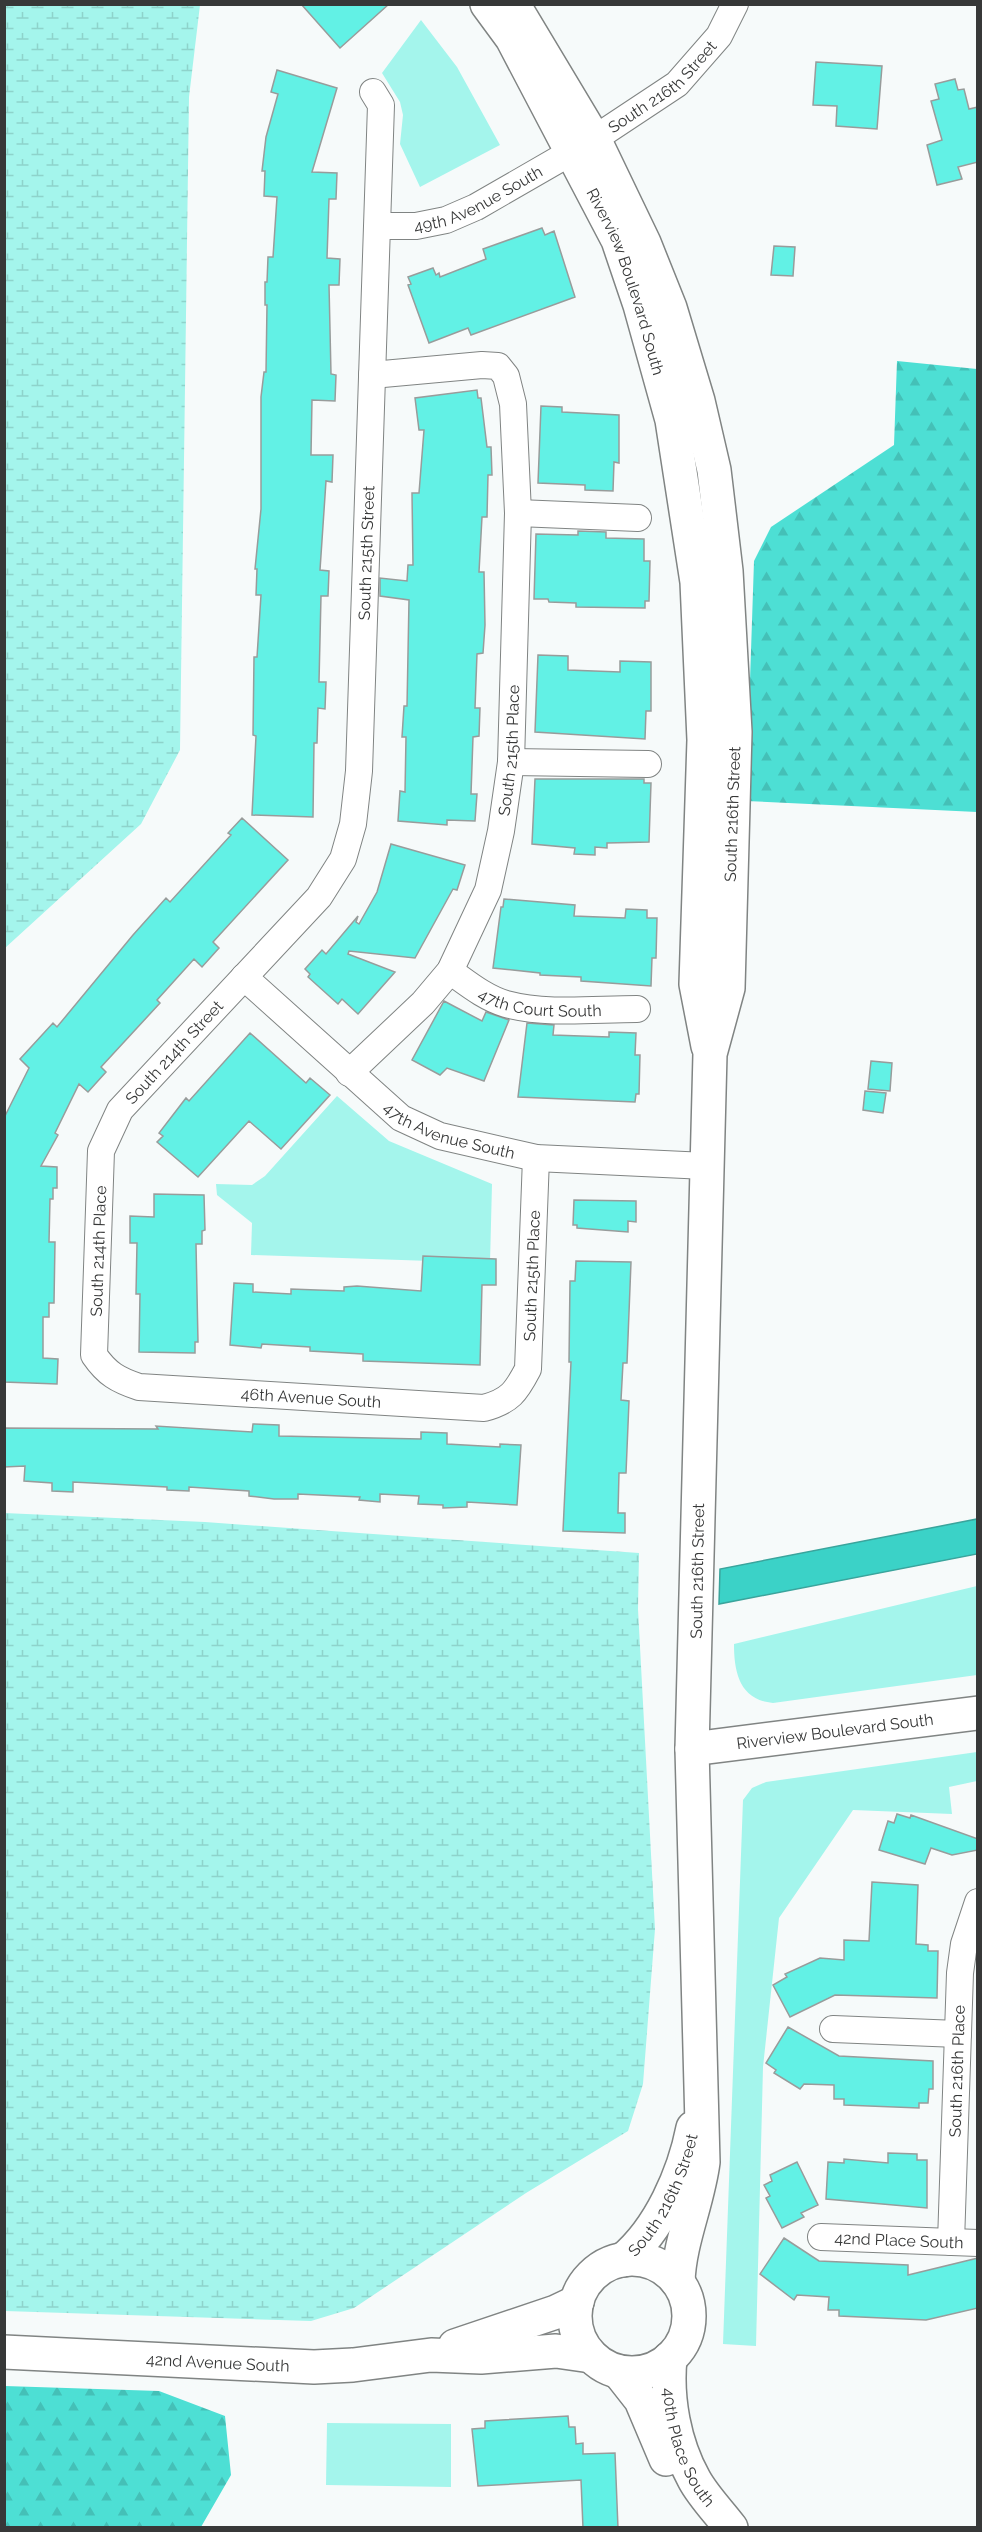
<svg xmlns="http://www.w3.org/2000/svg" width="982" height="2532" font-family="Raleway,sans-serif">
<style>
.green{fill:#a4f5ec}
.forest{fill:url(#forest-firs)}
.wetland{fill:url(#wetland-marsh)}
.water{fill:#3bd2c7;stroke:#3aa49c;stroke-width:1.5}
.building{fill:#62f1e5;stroke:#989c9b;stroke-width:1.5}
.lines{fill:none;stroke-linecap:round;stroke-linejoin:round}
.street-casing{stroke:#808483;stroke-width:28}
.secondary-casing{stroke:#808483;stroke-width:36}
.street{stroke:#fff;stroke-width:26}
.secondary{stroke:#fff;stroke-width:33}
.labels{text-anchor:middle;stroke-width:4.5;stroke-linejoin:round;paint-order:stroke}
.street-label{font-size:16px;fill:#373838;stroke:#fff}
</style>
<defs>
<pattern id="forest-firs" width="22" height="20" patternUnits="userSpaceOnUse" patternTransform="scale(1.5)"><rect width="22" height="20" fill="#4ddfd4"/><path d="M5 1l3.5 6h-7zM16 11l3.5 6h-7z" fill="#44c0b7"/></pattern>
<pattern id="wetland-marsh" width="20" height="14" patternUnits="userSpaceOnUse" patternTransform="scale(1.5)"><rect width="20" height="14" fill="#a4f5ec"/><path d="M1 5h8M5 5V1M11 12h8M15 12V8" fill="none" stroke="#8ed3cb"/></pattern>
</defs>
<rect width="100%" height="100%" fill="#f6fafa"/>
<path class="green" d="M421,20l36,47 43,78 -80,42 -20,-43 3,-29 -3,-13 -18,-29z
M337,1096l52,45 103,43 -2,79 -239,-8 1,-32 -35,-28 -1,-11 36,1 13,-9z
M977,1586v89l-204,28c-33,-3 -39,-30 -39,-59z
M977,1752v29l-28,6 3,27 -99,-4 -74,108 -16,149 -7,279 -33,-2 20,-544 9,-12 14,-6z
M327,2423l124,1v63l-125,-2z"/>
<path class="forest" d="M897,361l80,8v443l-231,-11 8,-240 17,-34 123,-82z
M5,2386l154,5 66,25 6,59 -30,52h-196z"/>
<path class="wetland" d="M5,4l195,1 -11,92 -9,653 -39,74 -136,124z
M4,1513l201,9 434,31 -1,56 17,320 -12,155 -15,47 -102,62 -172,115 -43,13 -306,-10z"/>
<path class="water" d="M977,1519v35l-258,50 1,-35z"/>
<path class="building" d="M301,4h88l-49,44z
M816,62l66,4 -5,63 -41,-3 1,-20 -24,-1z
M277,70l60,18 -25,84 25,1 -1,26h-7l-2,59 13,1 -1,26h-10l2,89 5,1 -1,26 -23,-1 -1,55h22l-1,27 -6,-1 -6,89 9,1 -1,25h-7l-2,86h7l-1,27 -7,-1 -1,35h-3l-1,74 -61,-2 4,-79 -3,-1 1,-78h3l4,-62h-5l1,-26h-2l6,-60v-112l3,-25h2l1,-67h-2v-23h2l1,-25h5l4,-60 -13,-1 1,-25h-3l4,-34 12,-43 -7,-2z
M955,79l3,11 6,-1 5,20 9,-2v55l-20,5 4,12 -25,6 -10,-40 15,-5 -11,-39 8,-2 -4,-15z
M542,228l3,7 9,-4 21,66 -104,38 -3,-7 -39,15 -21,-58 3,-1 -3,-7 25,-9 3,7 3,-2 1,4 46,-18 -3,-10z
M774,246l21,1 -2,29 -22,-1z
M477,390l1,8h3l6,49h4l1,28h-4l-1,42h-5l-3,55h5l1,53 -2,28 -6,1 -2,54h5l-1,28 -6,1 -2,57h6l-2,27 -28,-1v5l-49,-4 2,-30 5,1 1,-55h-4l2,-31h3l2,-106 -29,-4v-18l27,3 1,-16h5l-1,-72h7l5,-63h-5l-4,-32z
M541,406l21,1v5l57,3v48l-5,-1 -1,29 -28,-1v-5l-47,-2z
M578,531l28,1v6l38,1v22h6l-1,40h-4v7l-69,-1v-4l-27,-1 -1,-3h-14l2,-65 42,1z
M538,655l30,1v14l52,2v-11l31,1v49h-5l-1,28 -110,-7z
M535,779h109v4h7l-2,59 -42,1v5l-12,-1v8l-21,-1 1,-6 -43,-4z
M242,818l46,42 -75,82 6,6 -17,19 -8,-8 -37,41 3,3 -59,64 5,5 -18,20 -9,-8 -24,49 3,2 -17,31 16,1v21h-4v11h-3l-1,43h6l-1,61h-5v14h-6v41l15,1 -1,25 -53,-2v-264l25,-50 -9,-9 33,-36 4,4 76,-92 33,-37 4,4 61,-67 -3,-2z
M391,844l74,21 -8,25 -4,-1 -38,69 -66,-7 -1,3 47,18 -37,42 -16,-15 -4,5 -30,-27 2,-3 -5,-5 17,-19 4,4 32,-38 -2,6 3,2 18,-32z
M504,899l71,6 -1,11 51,2 1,-9 21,1v8h10l-1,40h-4l-1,28 -70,-5v-4l-41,-2v-2l-47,-5 8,-61h2z
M444,1001l38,20 4,-9 23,8 -25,61 -37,-13 -7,7 -28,-15z
M527,1023l27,2 -1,10 56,2v-5l27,1 -1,22h5l-1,39h-3l-1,8 -117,-5z
M250,1033l56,50 4,-5 20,17 -49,54 -32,-28 -51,56 -41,-35 6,-6 -4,-3 27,-35 3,3z
M871,1061l21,2 -2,28 -22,-2z
M865,1091l21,2 -3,20 -20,-3z
M154,1194l50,1 1,35 -3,1v13h-6l2,98h-3v11l-56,-1 1,-58h-4l1,-51h-7v-27l24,1z
M574,1200l62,1v21l-8,-1v11l-51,-4v-3h-4z
M423,1256l73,3v26h-14l-2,80 -117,-4v-7l-53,-3v-4l-48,-3 -1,4 -31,-3 4,-62 19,1v8l38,2v-5l53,2v-4l13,-1 64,5z
M576,1261l55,1 -4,101h-4l-2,37 8,1 -3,72h-7l-1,40h7v20l-62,-2 8,-169h-2l1,-81h5z
M253,1424l26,1v11l142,3v-7l26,1v11l53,3v-3l21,1 -4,60 -50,-3v5l-24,1v-3l-25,-1 1,-8 -39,-2v8l-21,-2 1,-3 -62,-3v5h-24l-25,-3v-5l-60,-4v4l-22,-1v-3l-94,-5v10l-21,-1v-8l-28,-2 1,-15 -21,1v-39l154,1 -2,-3 96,6z
M897,1814l13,4 1,-3 67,24v11l-26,5 -21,-7 -6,16 -46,-14 9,-29 6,2z
M872,1882l46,3 -2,59 12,1v6h10l-1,47 -102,-3 -45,22 -17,-32 14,-8 -2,-3 35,-16 24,2v-20l25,1z
M788,2027l51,29 94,5v28h-4l-1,14h-9v5l-75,-3v-6h-10v-14l-30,-1 -4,5 -26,-16 2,-3 -10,-7z
M888,2153l29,1v6h10v48l-101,-9 2,-37 16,1v-4l44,4z
M797,2162l21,43 -17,8 3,4 -22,11 -16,-30 4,-2 -6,-11 8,-4 -2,-6z
M784,2238l35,23 89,4v10l70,-17v50l-52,12 -87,-4v-6h-11l1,-13 -32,-2 -3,5 -34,-26z
M568,2416l1,11h6l1,17 7,-1v11l32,-1 3,75h-35l-2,-48 -103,6 -6,-57 13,-1v-7z"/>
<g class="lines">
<g class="street-casing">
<g id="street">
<path id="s1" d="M373,92l8,13 -22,666 -6,53 -10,35 -24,38 -199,213 -19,41 -7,204c13,19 24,25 45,32l345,21c26,-7 32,-16 44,-39l8,-211"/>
<path id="s2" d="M378,226h38l30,-6 30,-13 118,-68 83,-55 42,-48 16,-32"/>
<path d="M518,513l120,5"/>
<path d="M511,762l137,2"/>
<path id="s3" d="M450,971c17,12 35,27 56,33 41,11 89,5 131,5"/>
<path id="s4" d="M244,977l157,141 39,18 96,22 170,8"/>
<path id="s5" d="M349,1073l74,-70 27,-32 38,-81 13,-59 10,-69 7,-249 -5,-109 -7,-28 -8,-10 -16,-1 -110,10"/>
<path d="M833,2029l125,5"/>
<path id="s6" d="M821,2237l157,6"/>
<path id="s7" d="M951,2242l9,-269 4,-29 14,-42"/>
</g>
</g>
<g class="secondary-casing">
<g id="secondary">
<path id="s8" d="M487,4l25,34 106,202 22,65 32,115 25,162 7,158 -8,244 12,62"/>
<path d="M513,4l81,135 50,104 26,65 28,93 16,69 12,101 9,161 -7,256 -18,66 -18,695 11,413c-5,40 -24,80 -25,120"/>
<path id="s9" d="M692,1749l286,-36"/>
<circle cx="632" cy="2316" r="57"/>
<path id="s10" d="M623,2260c37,-31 61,-86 70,-132"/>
<path d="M455,2346l101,-34 21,-10"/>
<path id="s11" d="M4,2352l310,15 39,-2 78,-10 50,2 75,-6 35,5"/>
<path id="s12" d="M670,2358c-4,40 4,85 24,121 9,17 25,33 37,49"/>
<path d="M619,2372l22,28 25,59"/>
</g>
</g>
<use href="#street" class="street"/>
<use href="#secondary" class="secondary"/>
</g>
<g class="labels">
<g class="street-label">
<text dy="6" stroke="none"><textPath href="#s2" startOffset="324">South 216th Street</textPath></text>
<text dy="6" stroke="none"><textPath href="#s2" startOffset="106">49th Avenue South</textPath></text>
<text dy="6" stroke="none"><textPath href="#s8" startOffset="312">Riverview Boulevard South</textPath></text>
<text transform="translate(366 553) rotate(-88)" y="6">South 215th Street</text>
<text dy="6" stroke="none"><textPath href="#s5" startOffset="375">South 215th Place</textPath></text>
<text transform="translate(732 814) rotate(-88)" y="6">South 216th Street</text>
<text dy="6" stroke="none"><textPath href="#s3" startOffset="99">47th Court South</textPath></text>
<text transform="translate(174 1052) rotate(-47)" y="6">South 214th Street</text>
<text dy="6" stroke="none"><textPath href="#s4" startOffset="261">47th Avenue South</textPath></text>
<text transform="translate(98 1251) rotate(-88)" y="6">South 214th Place</text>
<text dy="6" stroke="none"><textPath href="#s1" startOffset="1914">South 215th Place</textPath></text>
<text dy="6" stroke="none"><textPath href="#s1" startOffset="1586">46th Avenue South</textPath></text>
<text transform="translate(697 1571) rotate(-89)" y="6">South 216th Street</text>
<text dy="6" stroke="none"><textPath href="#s9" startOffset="144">Riverview Boulevard South</textPath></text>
<text dy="6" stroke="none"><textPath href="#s7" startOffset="171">South 216th Place</textPath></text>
<text dy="6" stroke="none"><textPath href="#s10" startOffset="78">South 216th Street</textPath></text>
<text dy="6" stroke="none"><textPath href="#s6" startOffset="78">42nd Place South</textPath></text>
<text dy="6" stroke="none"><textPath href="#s11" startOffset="214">42nd Avenue South</textPath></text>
<text dy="6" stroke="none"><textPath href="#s12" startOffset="93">40th Place South</textPath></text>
</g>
</g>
<rect width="982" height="2532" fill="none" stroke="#373838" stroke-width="12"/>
</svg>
